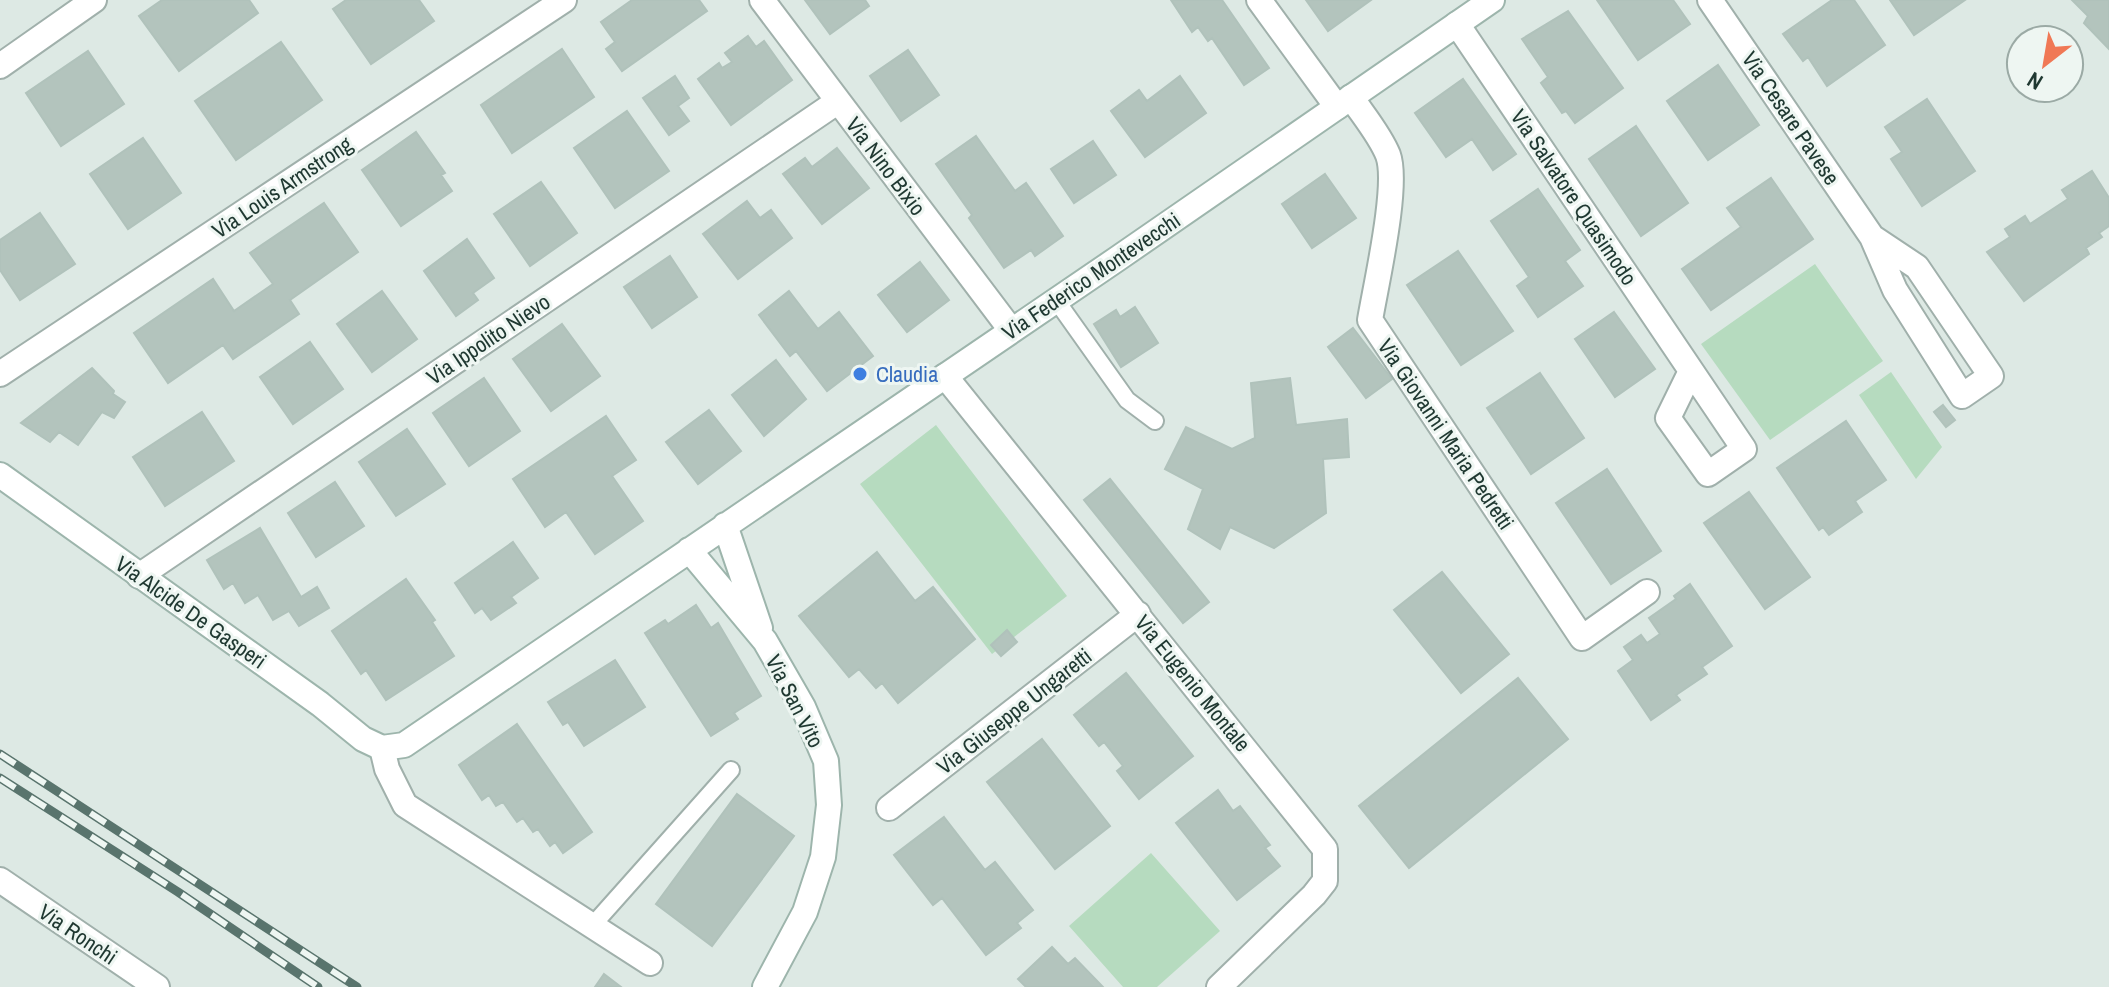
<svg xmlns="http://www.w3.org/2000/svg" width="2109" height="987" font-family="'Archivo Narrow',sans-serif">
<style>
.green{fill:#b6dbbf}
.building{fill:#b3c4bd;stroke:#b0c2bb;stroke-width:2}
.lines{fill:none;stroke-linecap:round;stroke-linejoin:round}
.lane-casing{stroke:#a0b0ab;stroke-width:20}
.street-casing{stroke:#a0b0ab;stroke-width:28}
.secondary-casing{stroke:#9db5ac;stroke-width:28}
.lane{stroke:#fff;stroke-width:16}
.street{stroke:#fff;stroke-width:24}
.secondary{stroke:#fff;stroke-width:24}
.rail-casing{stroke:#59746d;stroke-width:9}
.rail{stroke:#eef6f2;stroke-width:6;stroke-dasharray:18;stroke-linecap:butt}
.shop-dot{fill:#3f7fe0;stroke:#eef6f2;stroke-width:3}
.labels{text-anchor:middle;stroke-width:6;stroke-linejoin:round;paint-order:stroke}
.street-label{font-size:22px;fill:#1f3831;stroke:#eef6f2}
.shop-label{font-size:22px;fill:#366cbe;stroke:#eef6f2;text-anchor:start}
</style>
<rect width="100%" height="100%" fill="#dde9e4"/>
<path class="green" d="M1815,264l68,97 -113,79 -69,-96z
M1891,372l51,75 -26,32 -57,-84z
M936,425l131,171 -75,58 -132,-170z
M1151,853l69,78 -63,56h-34l-54,-61z"/>
<path class="building" d="M162,0h87l9,13 -79,58 -40,-55z
M346,0h73l15,21 -63,43 -38,-55z
M632,0h67l8,11 -85,60 -16,-22 9,-7 -14,-20z
M805,0h60l4,6 -39,28z
M1171,0h51l47,68 -25,17 -32,-47 -4,3 -10,-14 -6,5z
M1306,0h65l-43,31z
M1597,0h76l17,24 -52,36z
M1832,0h22l31,45 -58,41 -19,-29 -5,4 -20,-27z
M1890,0h75l-51,35z
M2072,0h37v49l-25,-26 4,-7z
M1568,11l55,77 -48,35 -9,-12 -4,2 -21,-30 7,-6 -26,-38z
M748,36l8,11 8,-6 28,39 -61,45 -33,-46 21,-16 3,5 10,-6 -7,-9z
M281,42l41,58 -86,60 -41,-59z
M562,49l32,48 -82,56 -31,-48z
M908,50l31,45 -38,26 -31,-45z
M88,51l36,53 -63,42 -35,-53z
M1718,65l41,60 -51,35 -41,-59z
M675,76l14,22 -11,8 11,15 -20,14 -26,-37z
M1180,76l26,37 -61,44 -34,-46 28,-21 8,11z
M1463,79l53,75 -23,16 -21,-31 -26,18 -31,-44z
M1927,99l48,72 -53,35 -31,-47 11,-7 -17,-25z
M627,111l42,60 -54,37 -41,-60z
M1636,126l52,77 -47,33 -52,-77z
M416,132l29,41 -4,2 11,16 -51,35 -39,-56z
M976,136l39,55 11,-8 37,53 -28,20 -4,-6 -27,18 -35,-50 3,-3 -36,-51z
M143,138l38,55 -53,36 -38,-55z
M1093,141l23,34 -42,28 -23,-34z
M837,148l32,40 -47,36 -39,-50 22,-16 7,9z
M2092,171l17,27v28l-10,7 3,4 -16,11 3,6 -65,47 -37,-49 23,-15 -5,-8 20,-13 5,8 38,-25 -6,-9z
M1325,174l31,44 -44,30 -30,-44z
M1771,178l42,61 -102,71 -29,-41 59,-42 -14,-19z
M541,182l36,51 -47,33 -36,-52z
M1538,189l42,61 -15,11 18,25 -45,31 -21,-31 12,-9 -38,-56z
M747,201l13,17 11,-8 21,28 -54,41 -35,-45z
M324,203l34,49 -68,48 9,14 -66,45 -10,-14 -55,38 -34,-50 79,-54 21,32 39,-27 -23,-31z
M40,213l35,51 -55,36 -20,-30v-30z
M467,239l27,39 -21,15 5,7 -22,16 -32,-45z
M1458,251l55,80 -52,34 -54,-80z
M670,256l27,41 -45,31 -28,-41z
M920,262l29,38 -42,32 -29,-37z
M382,291l35,48 -45,33 -35,-48z
M789,291l29,38 21,-17 34,44 -46,35 -31,-40 -6,5 -31,-41z
M1135,307l23,36 -37,24 -27,-43 22,-14 4,7z
M1614,312l41,57 -40,28 -40,-58z
M562,324l38,52 -49,35 -38,-52z
M1353,328l39,51 -26,19 -38,-51z
M310,342l33,47 -50,35 -33,-47z
M776,360l30,39 -42,37 -32,-41z
M92,368l22,23 -1,3 12,8 -11,16 -12,-6 -24,33 -19,-13 -9,10 -29,-19z
M1540,373l44,65 -53,36 -44,-66z
M484,378l36,53 -51,35 -36,-53z
M1290,378l6,47 51,-6 2,38 -26,2 3,54 -52,35 -44,-21 -10,22 -32,-20 15,-40 -38,-20 21,-42 46,22 23,-11 -4,-55z
M1943,405l12,15 -9,7 -12,-15z
M709,410l32,41 -43,33 -32,-42z
M202,412l32,49 -69,45 -32,-49z
M606,416l30,44 -24,16 31,45 -48,33 -29,-42 -21,15 -32,-48z
M1846,421l40,59 -31,21 7,11 -33,23 -6,-8 -4,3 -42,-62z
M407,429l38,55 -49,32 -37,-54z
M1607,469l54,82 -50,33 -55,-81z
M1110,479l99,123 -26,21 -99,-123z
M335,482l29,44 -48,31 -28,-44z
M1749,492l61,85 -45,32 -61,-86z
M260,528l41,69 16,-10 12,21 -30,18 -10,-15 -16,9 -15,-25 -13,8 -12,-20 -9,6 -17,-29z
M513,542l25,36 -27,19 5,6 -25,17 -9,-12 -7,5 -20,-30z
M877,552l38,49 18,-14 42,52 -77,64 -16,-20 -6,5 -17,-19 -10,8 -50,-61z
M1442,572l67,82 -48,39 -67,-83z
M406,579l29,41 -3,2 22,34 -68,44 -20,-30 -5,4 -29,-43z
M1690,584l42,62 -30,21 5,7 -31,21 4,5 -29,20 -33,-49 15,-11 -9,-13 17,-12 6,8 13,-9 -11,-16 27,-19 -2,-3z
M696,605l15,23 7,-5 43,73 -27,17 4,6 -27,17 -66,-103 20,-13 3,4z
M1007,630l10,12 -16,14 -10,-11z
M615,660l30,47 -61,39 -16,-24 -5,3 -15,-23z
M1126,673l67,83 -54,43 -22,-28 6,-5 -19,-24 -5,4 -25,-31z
M1518,678l50,61 -159,129 -50,-62z
M517,724l75,108 -29,21 -8,-11 -5,4 -12,-17 -5,3 -10,-14 -6,4 -14,-20 -7,4 -7,-11 -7,5 -23,-35z
M1042,739l68,87 -55,43 -68,-87z
M1218,790l15,21 7,-5 30,39 -5,3 15,18 -43,34 -61,-77z
M737,794l57,42 -82,110 -56,-42z
M944,817l41,53 10,-8 38,48 -16,13 4,5 -35,27 -44,-57 -9,7 -39,-50z
M1052,947l16,17 7,-6 28,29h-77l-8,-8z
M604,974l17,13h-26z"/>
<g class="lines">
<g class="lane-casing">
<path id="lane" d="M1056,300l71,100 28,21
M592,926l139,-156"/>
</g>
<g class="street-casing">
<path id="street" d="M762,0l249,330
M1259,0l78,107
M1710,0l162,237 23,53 67,106 29,-20 -74,-109 -45,-30
M1457,24l287,425 -36,25 -40,-56 23,-47
M0,66l94,-66
M1351,97c12,18 29,38 37,58 11,30 -12,129 -18,165l212,318 65,-46
M0,374l564,-374
M945,376l380,473v32l-11,14 -95,92
M139,576l698,-474
M382,748l5,21 18,36 245,158
M889,808l249,-194
M0,880l157,107"/>
</g>
<g class="secondary-casing">
<path id="secondary" d="M0,475l320,229 43,35 19,9 22,-3 713,-486 375,-259
M725,525l35,103
M689,550l76,91 38,66 23,54 3,44 -6,52 -18,55 -40,75"/>
</g>
<use href="#lane" class="lane"/>
<use href="#street" class="street"/>
<use href="#secondary" class="secondary"/>
<g class="rail-casing">
<path id="rail" d="M0,754l357,233
M0,778l178,114 140,95"/>
</g>
<use href="#rail" class="rail"/>
</g>
<circle class="shop-dot" cx="860" cy="374" r="8"/>
<g class="labels">
<g class="street-label">
<text transform="translate(1791 118) rotate(56)" y="8">Via Cesare Pavese</text>
<text transform="translate(886 166) rotate(53)" y="8">Via Nino Bixio</text>
<text transform="translate(282 187) rotate(-34)" y="8">Via Louis Armstrong</text>
<text transform="translate(1574 197) rotate(56)" y="8">Via Salvatore Quasimodo</text>
<text transform="translate(1091 276) rotate(-34)" y="8">Via Federico Montevecchi</text>
<text transform="translate(488 339) rotate(-34)" y="8">Via Ippolito Nievo</text>
<text transform="translate(1446 434) rotate(56)" y="8">Via Giovanni Maria Pedretti</text>
<text transform="translate(191 612) rotate(35)" y="8">Via Alcide De Gasperi</text>
<text transform="translate(1193 683) rotate(51)" y="8">Via Eugenio Montale</text>
<text transform="translate(795 701) rotate(63)" y="8">Via San Vito</text>
<text transform="translate(1014 711) rotate(-38)" y="8">Via Giuseppe Ungaretti</text>
<text transform="translate(78 934) rotate(34)" y="8">Via Ronchi</text>
</g>
<g class="shop-label">
<text x="876" y="382">Claudia</text>
</g>
</g>
<g transform="translate(2045 64) rotate(211)"><circle r="38" fill="#eef6f2" stroke="#9baaa5" stroke-width="2"/>
<path d="M0-6L14 30L0 20L-14 30Z" fill="#f07855"/>
<text y="-12" font-size="22" font-weight="bold" text-anchor="middle" fill="#1f3831">N</text>
</g>
</svg>
